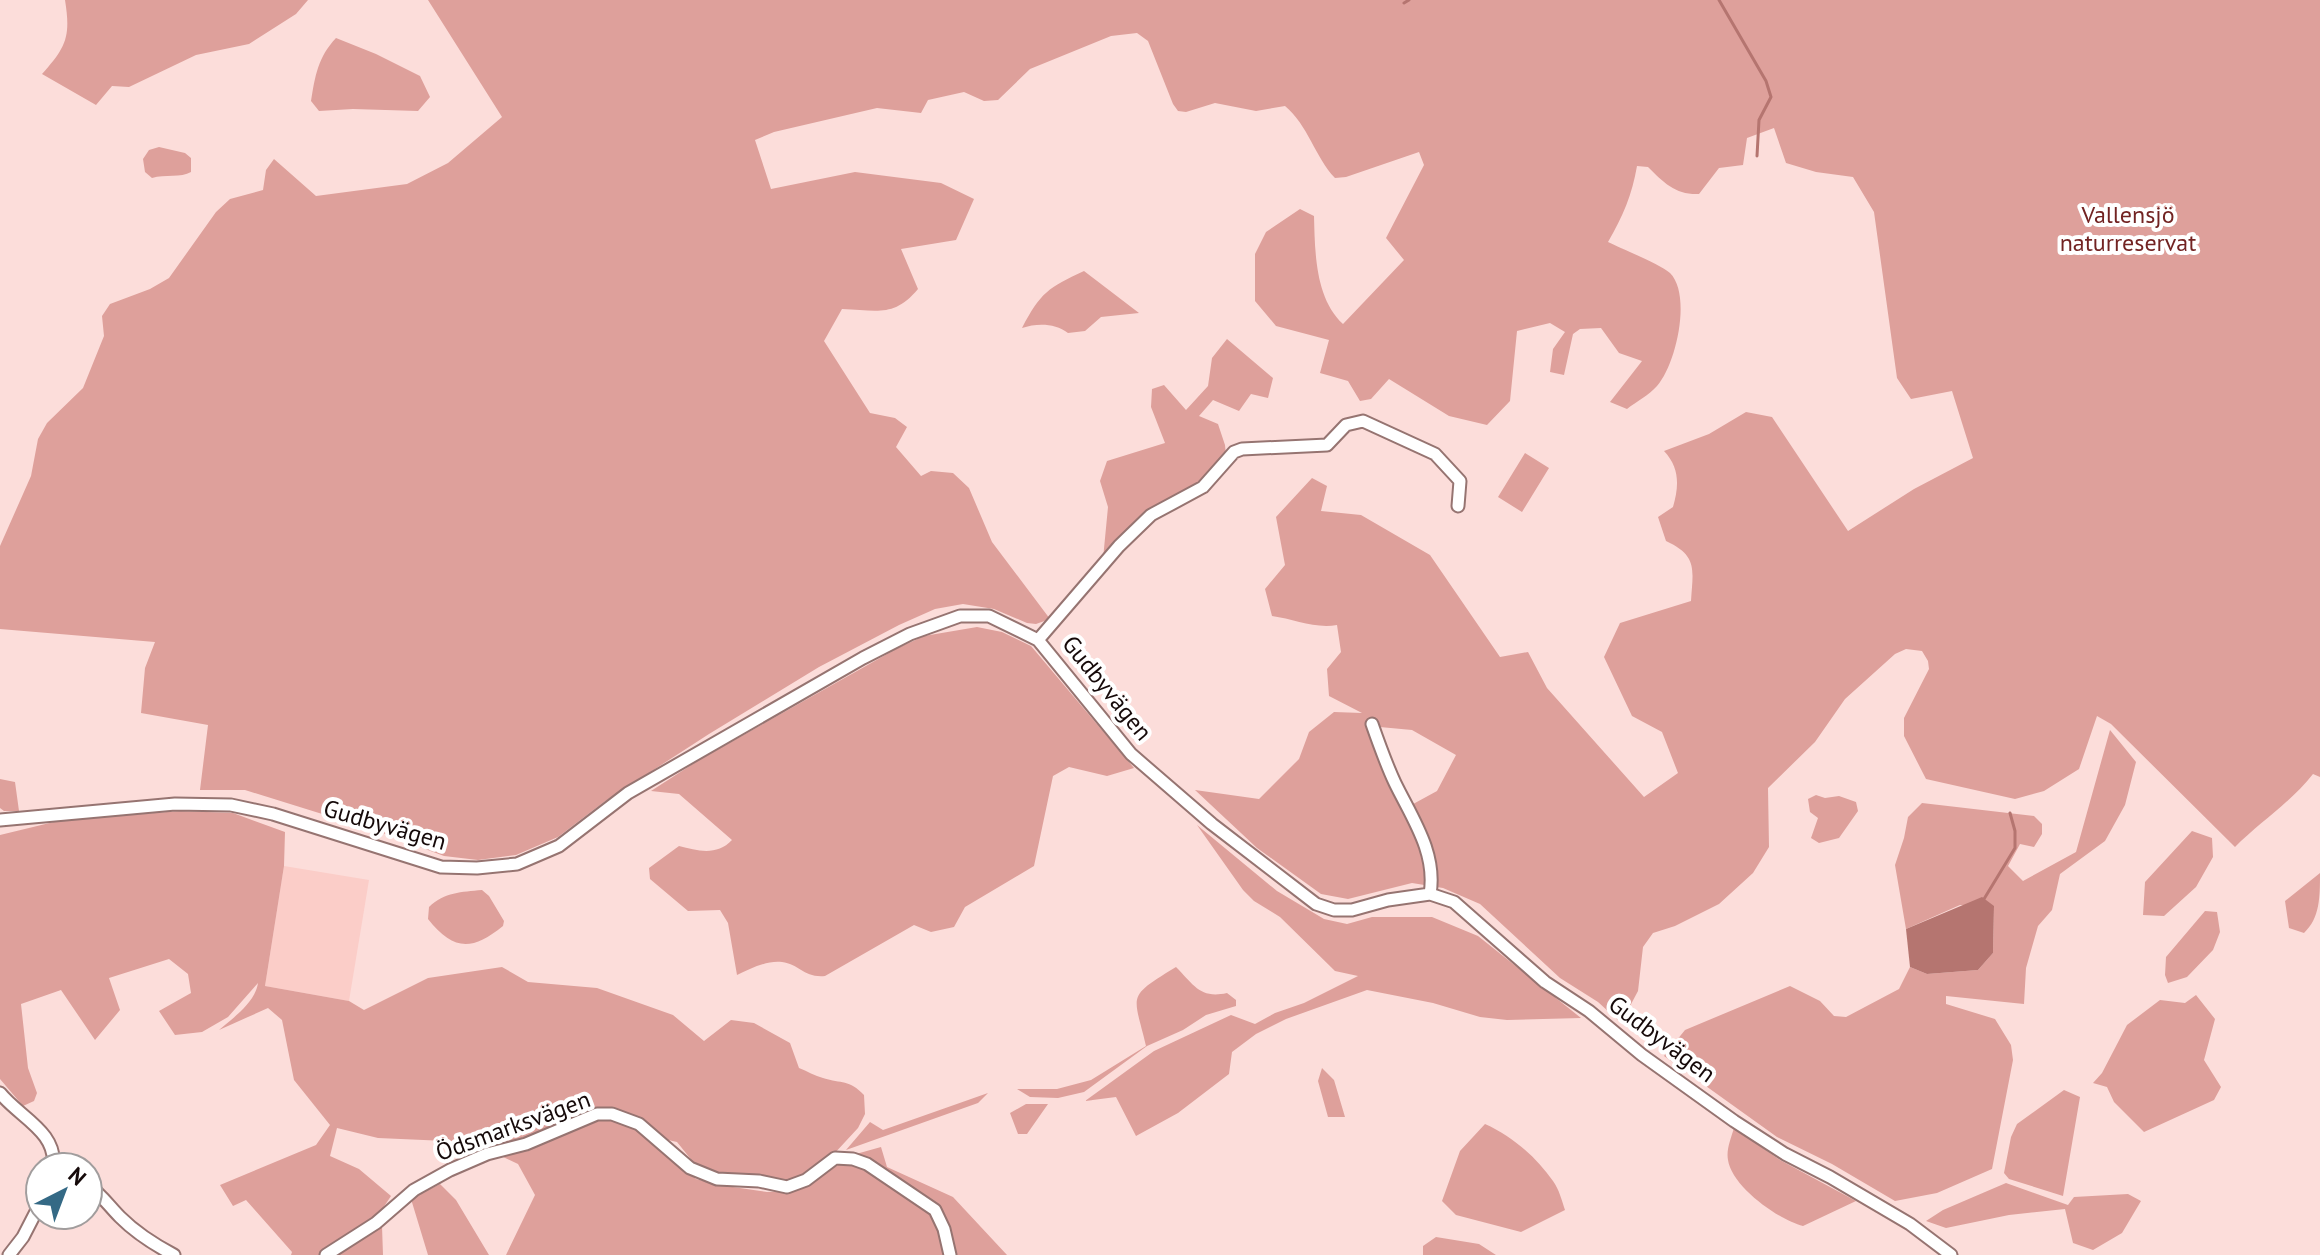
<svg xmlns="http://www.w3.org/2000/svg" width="2320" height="1255" font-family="'PT Sans',sans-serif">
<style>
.built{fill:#fbcdc8}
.green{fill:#dea09b;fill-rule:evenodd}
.water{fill:#b57570}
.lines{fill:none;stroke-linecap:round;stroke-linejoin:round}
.stream{stroke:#b57570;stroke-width:3}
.minor-casing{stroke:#967471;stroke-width:15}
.minor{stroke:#fff;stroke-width:11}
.labels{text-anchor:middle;stroke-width:8;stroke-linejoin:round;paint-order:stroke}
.park-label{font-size:24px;fill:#722322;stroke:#fff}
.street-label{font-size:24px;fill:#150909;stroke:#fff}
</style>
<rect width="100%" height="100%" fill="#fcddda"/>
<path class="built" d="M284,866l85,14 -20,121 -84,-15z"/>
<path class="green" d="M65,0h243l-12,14 -47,30 -53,11 -67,32 -17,-1 -16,19 -54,-31c24,-27 29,-37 23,-74z
M428,0h1892v777l-7,-3c-22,28 -53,48 -78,73l-124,-123 -14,-8 -18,53 -35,22 -29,8 -89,-20 -22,-43v-18l25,-49 -1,-8 -6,-10 -16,-2 -11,5 -50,45 -30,43 -47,46 1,59 -16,26 -34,31 -44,22 -22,7 -10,14 -5,44 -17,32 -23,-21 -38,-24 -80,-74 -37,-16 -31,-5 -64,16 -27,-5 -64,-46 -62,-58 64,9 40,-40 10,-27 25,-20 28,1 -33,-17 -2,-27 14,-17 -4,-27c-22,4 -43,-6 -65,-9l-7,-27 20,-24 -9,-48 36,-39 15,8 -6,25 40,4 69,40 70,102 28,-5 19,36 97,109 34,-24 -16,-41 -30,-16 -28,-59 16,-34 71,-22c2,-32 7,-45 -25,-60l-8,-24 15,-10c6,-21 7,-39 -9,-56l45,-17 37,-22 26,5 76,114 66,-42 59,-31 -21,-67 -41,8 -14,-21 -23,-166 -21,-35 -37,-5 -30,-9 -12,-35 -27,10 -4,27 -24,3 -20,26c-23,1 -35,-11 -51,-27l-11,-1c-5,29 -14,50 -29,76 14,7 52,22 62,31 22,22 6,92 -13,113 -8,9 -21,16 -30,23l-17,-7 32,-41 -23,-8 -18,-25 -21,1 -7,5 -9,41 -14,-3 3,-23 12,-17 -15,-9 -33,8 -7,70 -23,24 -38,-9 -60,-37 -18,20 -11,2 -12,-20 -28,-8 9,-33 -53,-14 -21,-25v-47l11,-22 34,-23 14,7c1,36 1,82 29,108l61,-64 -18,-22 38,-73 -5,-13 -73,25 -11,1c-20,-21 -27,-53 -50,-72l-29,5 -41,-8 -29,9 -8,-1 -5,-7 -25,-63 -11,-8 -26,3 -81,33 -32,31 -14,1 -20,-9 -36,8 -7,13 -44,-5 -103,24 -19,8 16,49 84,-17 86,11 33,16 -18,41 -55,9 17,40c-24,29 -42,21 -76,20l-18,32 46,72 25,5 12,9 -11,20 25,29 10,-5 22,2 16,15 23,54 58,77 -14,5 -9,-1 -33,-14 -31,-5 -28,5 -36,16 -80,42 -110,67 -105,68 -46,35 -42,18 -38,5 -34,-4 -64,-24 -135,-42h-45l8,-65 -67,-12 4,-45 10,-26 -155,-13v-83l31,-70 7,-37 9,-16 36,-35 21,-52 -2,-20 8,-12 40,-15 19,-11 47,-66 14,-13 33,-9 3,-20 8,-11 42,37 91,-12 41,-21 54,-46zM1369,726l43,4 44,25 -19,36 -33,18z
M336,38l40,16 44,22 10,21 -12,14 -65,-2 -34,2 -8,-10c4,-25 7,-44 25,-63z
M159,147l26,6 6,5v14c-10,6 -26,2 -39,6l-7,-6 -2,-13 6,-9z
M1084,271l55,42 -38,4 -16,14 -17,2c-13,-10 -31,-10 -46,-5 19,-36 26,-40 62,-57z
M1227,339l46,39 -5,20 -17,-4 -12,17 -26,-11 -14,16 19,8 7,21 1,10 -24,29 -39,18 -24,18 -36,39 5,-52 -8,-26 7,-20 58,-18 -14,-36 1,-18 12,-4 22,25 22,-24 4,-28z
M1525,453l24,15 -27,44 -24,-15z
M977,627l25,5 29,14 103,122 -27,8 -38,-9 -16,9 -19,90 -69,41 -11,20 -23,5 -17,-7 -89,51c-21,2 -26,-12 -43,-14 -15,-2 -32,7 -45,13l-9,-52 -8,-13 -32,1 -38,-32 -1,-11 30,-22c19,5 38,10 53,-6l-53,-46 -28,-3 48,-31 197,-111 28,-13z
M2110,730l26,32 -11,43 -20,36 -45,33 -8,36 -14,16 -12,42 -2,36 -78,-8v8l49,15 16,26 2,15 -21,109 -55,24 -42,8 -63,-37 -55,-27 -113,-81 21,-26 105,-44 30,15 14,15 12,1 53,-28 11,-22 17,7 51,-4 15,-17 1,-47 -34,-1 -54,24 -11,-64 9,-27 4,-21 14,-14 112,13 8,8v10l-8,13 -14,-3 -12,22 15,15 53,-29z
M0,779l15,3 4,29h-15l-4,-3z
M1816,795l9,3 14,-2 17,6 2,9 -19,27 -20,5 -8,-5 7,-20 -8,-6 -2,-13z
M180,811l53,2 52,19 -1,34 -19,120 84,15 15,9 64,-32 74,-11 26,15 69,6 76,27 31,26 27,-21 23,3 36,20 9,25c8,3 16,8 24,10 19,6 26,1 41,17l1,19 -7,14 -25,27 -16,8 -13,12 -19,6h-12l-17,-6 -37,-1 -21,-6 -21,-26 -9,-2 -36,-25 -26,-6 -23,5 -58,23 -53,16 -3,-11 -91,-4 -41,-10 -7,28 29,13 32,27 -16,24 -37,21 -19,14h-28l1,-3 -46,-52 -13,6 -13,-21 96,-40 14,-20 -36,-45 -12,-60 -14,-12 -49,22c14,-12 36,-27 39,-47l-30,34 -26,15 -27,3 -16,-24 32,-18 -3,-19 -19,-15 -60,19 11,32 -25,30 -34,-50 -40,14 7,64 9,25 -3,8 -11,5 -23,-27v-244l62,-15z
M1197,825l80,66 47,28 23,5 25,-7h60l46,19 103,82 -74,2 -27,-3 -47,-14 -66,-13 -81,29 -30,15 -24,18 -3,22 -51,39 -42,23 -20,-39 -31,4 69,-50 77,-36 24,9 20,-11 29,-10 54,-27 -23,-5 -55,-54 -26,-16 -11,-11z
M2192,831l20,7 1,19 -17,30 -32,29 -21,-1 2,-33z
M2320,873c0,24 0,45 -16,60l-15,-5 -4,-27z
M482,890l7,6 15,25 -1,5c-32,26 -50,24 -75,-7l1,-12c16,-15 32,-15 53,-17z
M2205,911l12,1 3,20 -7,18 -26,27 -19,6 -3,-8 1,-18z
M1176,967c18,18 24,32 51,26l9,7v6l-30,9 -23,15 -36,16 -63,46 -26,6 -28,-1 -13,-8h40l34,-9 55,-34c-12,-52 -21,-48 30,-79z
M2196,995l19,24 -11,41 17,27 -7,13 -70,32 -30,-30 -7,-15 -14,-4 9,-10 25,-48 33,-25 25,3z
M1322,1068l12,12 11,37h-17l-10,-36z
M2064,1090l16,7 -17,99 -54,-17 -5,-6 7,-36 6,-13z
M988,1093l-10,10 -132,47 24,-28 13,8z
M1026,1104h22l-21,30h-9l-8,-21z
M601,1117l20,4 19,10 56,48 23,6 48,7 21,-1 19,-7 49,-30 25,-7 6,20 66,30 54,58h-501l29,-60 -17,-31 -17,-8z
M1485,1124c27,12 51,33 68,57 6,8 9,20 12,29l-44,22 -65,-17 -14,-14 18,-50z
M1734,1128l46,32 76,41 -53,25c-24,-6 -71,-39 -75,-66 -2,-10 3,-22 6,-32z
M2006,1183l62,22 6,-8 54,-3 13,7 -19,32 -29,17 -20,-7 -8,-34 -56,6 -63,13 -20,-7 17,-11z
M440,1184l16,16 33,55h-61l-17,-56z
M382,1226l1,29h-49z
M1436,1237l43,7 17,11h-73v-9z"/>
<path class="water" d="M1982,897l12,9 -1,47 -15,17 -51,4 -17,-7 -4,-38z"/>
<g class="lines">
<path class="stream" d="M1719,0l47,81 5,16 -12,23 -2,36
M1404,3l5,-3
M1984,899l31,-51v-17l-5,-18"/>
<g class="minor-casing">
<path id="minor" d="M1038,640l81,-94 32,-31 52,-28 31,-35 8,-3 85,-4 19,-20 17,-4 72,33 25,27 -2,25
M1372,724c7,20 14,40 23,59 17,35 42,70 35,111
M0,820l175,-16 56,1 42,9 168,53 36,1 40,-4 42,-18 69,-53 235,-135 47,-24 50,-18h29l49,24 93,114 81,70 104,80 18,6h18l36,-10 42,-6 24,8 91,80 44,29 53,44 92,66 51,33 45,23 80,47 41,31
M0,1093c19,24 58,39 53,74
M88,1185c13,9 21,21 32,32 15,15 35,28 54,38
M9,1255l14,-18 17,-33
M326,1255l50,-32 38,-33 36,-20 37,-16 39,-10 71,-30h15l27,10 51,44 27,11 42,2 28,6 19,-7 29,-22 18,1 14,5 68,46 9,19 6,26"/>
</g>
<use href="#minor" class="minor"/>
</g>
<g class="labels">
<g class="park-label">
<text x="2128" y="223">Vallensjö<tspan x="2128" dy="28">naturreservat</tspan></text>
</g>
<g class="street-label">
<text transform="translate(1107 688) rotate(51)" y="8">Gudbyvägen</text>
<text transform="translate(385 825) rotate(16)" y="8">Gudbyvägen</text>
<text transform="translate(1662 1039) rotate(37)" y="8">Gudbyvägen</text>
<text transform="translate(513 1126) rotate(-20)" y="8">Ödsmarksvägen</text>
</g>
</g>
<g transform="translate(64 1191) rotate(42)"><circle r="38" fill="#ffffff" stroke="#a19d9d" stroke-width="2"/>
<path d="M0-6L14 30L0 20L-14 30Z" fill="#346985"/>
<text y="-12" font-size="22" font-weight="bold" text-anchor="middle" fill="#150909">N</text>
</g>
</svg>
